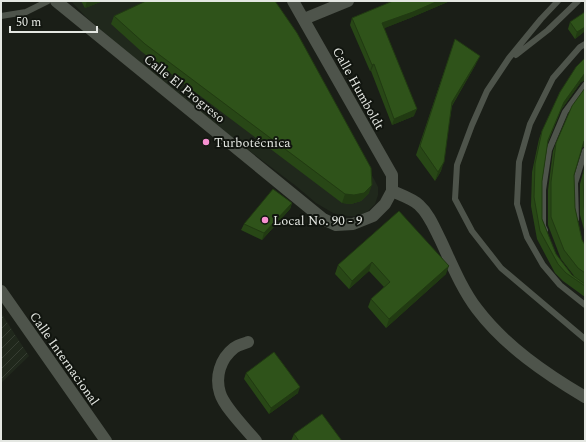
<svg xmlns="http://www.w3.org/2000/svg" width="586" height="442" font-family="Spectral,serif">
<style>
.built{fill:#20281c}
.industrial{fill:url(#industrial-furrows)}
.lines{fill:none;stroke-linecap:round;stroke-linejoin:round}
.lane{stroke:#4e544b;stroke-width:6}
.street{stroke:#4e544b;stroke-width:12}
.wall{fill:#284716}
.shaded-wall{fill:#213a12}
.building{fill:#2f531a;stroke:#213a12}
.poi-dot{fill:#f690d0;stroke:#11150f;stroke-width:1.5}
.labels{text-anchor:middle;stroke-width:4;stroke-linejoin:round;paint-order:stroke}
.street-label{font-size:13px;fill:#e4e7e2;stroke:#11150f}
.poi-label{font-size:13px;fill:#e4e7e2;stroke:#11150f;text-anchor:start}
</style>
<defs>
<pattern id="industrial-furrows" width="10" height="10" patternUnits="userSpaceOnUse"><rect width="10" height="10" fill="#20281c"/><path d="M-1 1l2-2M0 10L10 0M9 11l2-2" fill="none" stroke="#363d32"/></pattern>
</defs>
<rect width="100%" height="100%" fill="#1a1e17"/>
<path class="built" d="M71,1h199l7,9 97,169 4,8v8l-3,9 -7,7 -9,5h-11l-15,-3 -17,-10 -20,-17 -99,-75 -111,-94z"/>
<path class="industrial" d="M1,313l28,43 -28,27z"/>
<g class="lines">
<path class="lane" d="M558,1l-17,18 -32,39 -22,33 -15,34 -15,40 -2,34 17,32 29,37 84,71
M1,16l25,-4 22,-11
M585,44l-5,3 -27,31 -23,46 -11,38 -2,42 10,33 16,28 17,20 25,20
M516,55l32,-25 30,-29
M576,219l-1,-36 10,-32
M545,230l-2,-4v-36l6,-40 16,-38 20,-27"/>
<path class="street" d="M56,1l267,218 13,6 17,-1 20,-8 12,-12 7,-13
M293,1l99,174v16
M304,19l44,-18
M392,191c9,4 21,8 27,14 10,9 15,22 21,34 11,23 21,49 37,70 28,37 69,65 108,88
M1,291l105,150
M248,342c-5,2 -10,3 -14,6 -14,11 -19,29 -14,45 4,14 26,36 36,48"/>
</g>
<path class="wall" d="M81,1h22l-18,7z
M393,1h57l-40,17 -26,10 30,88 -22,9 -21,-54h-1l-20,-46 2,-7z
M585,12v19l-10,8 -7,-10 2,-7z
M114,16l255,177 -8,8 -10,3 -9,-1 -200,-151 -31,-28z
M452,48l24,16 -24,42 -11,65 -6,10 -19,-26z
M584,81l-3,1 -20,28 -13,32 -6,39v38l14,35 16,21 3,2 -14,-18 -13,-34v-35l5,-39 3,-8 26,4 -8,28 1,33 7,32 3,5v52l-22,-16 -8,-8 -18,-34 -6,-33 1,-34 7,-33 3,-8 18,-39z
M585,166v67l-5,-18v-31z
M292,203l-2,6 -28,31 -21,-10 3,-6z
M399,211l47,63 -60,54 -18,-21 3,-8 13,-12 -15,-16 -20,18 -14,-15 3,-9z
M246,373l52,20 -29,21 -25,-35z
M294,434l48,7h-51z"/>
<path class="shaded-wall" d="M87,1h16l-18,7z
M438,1h12l-40,17 -30,12 2,-7z
M585,27v4l-10,8 2,-7z
M480,56l-4,8 -27,46 3,-8z
M374,64l-3,7h-1l2,-6z
M585,73v8h-1l-3,1 -20,28 -16,38 19,-46z
M417,109l-3,7 -22,9 2,-6z
M585,140v7h-3l-1,3z
M444,162l-3,9 -6,10 3,-9z
M372,185l-3,8 -8,8 -10,3 -9,-1 3,-9z
M292,203l-2,6 -28,31 2,-7z
M372,262l-3,9 -20,18 3,-8z
M449,266l-3,8 -60,54 3,-9z
M300,387l-2,6 -29,21 2,-6z"/>
<path class="building" d="M146,1h129l22,32 74,135 1,17 -8,8 -10,2 -9,-1 -200,-150 -31,-28z
M393,1h45l-25,11 -31,11 35,86 -23,10 -20,-55 -2,1 -20,-47z
M585,12v15l-8,5 -7,-10z
M455,39l25,17 -28,46 -8,60 -6,10 -18,-26z
M585,58v15l-21,29 -16,38 -6,41v38l14,35 16,21 13,9v2l-19,-13 -8,-9 -18,-33 -6,-34 1,-33 7,-33 18,-39 16,-25z
M585,88v52l-1,1 -10,34 1,33 7,32 3,5v28l-7,-5 -14,-18 -13,-33v-35l5,-39 16,-37z
M585,167v46l-1,-6 -1,-32z
M273,189l19,14 -28,30 -20,-9z
M399,211l50,55 -60,53 -18,-20 19,-17 -18,-20 -20,19 -14,-16z
M274,352l26,35 -29,21 -25,-35z
M322,414l20,27h-43l-5,-7z"/>
<g class="poi-dot">
<circle cx="206" cy="142" r="4"/>
<circle cx="265" cy="220" r="4"/>
</g>
<g class="labels">
<g class="street-label">
<text transform="translate(185 88) rotate(39)" y="5">Calle El Progreso</text>
<text transform="translate(359 88) rotate(61)" y="5">Calle Humboldt</text>
<text transform="translate(65 358) rotate(55)" y="5">Calle Internacional</text>
</g>
<g class="poi-label">
<text x="214" y="147">Turbotécnica</text>
<text x="273" y="225">Local No. 90 - 9</text>
</g>
</g>
<rect width="586" height="442" fill="none" stroke="#e4e7e2" stroke-width="4"/>
<path d="M10 26v6h87v-6" fill="none" stroke="#e4e7e2" stroke-width="2"/>
<text x="16" y="26" font-size="12" fill="#e4e7e2" stroke="#11150f" stroke-width="3" paint-order="stroke">50 m</text>
</svg>
